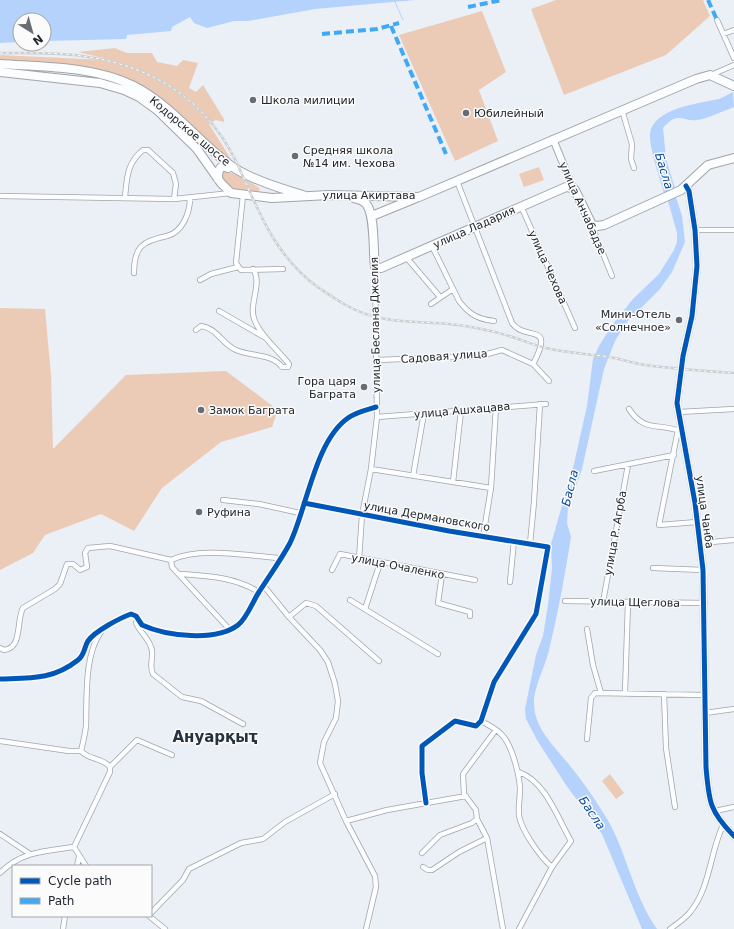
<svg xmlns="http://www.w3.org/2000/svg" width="734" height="929" font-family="'DejaVu Sans',sans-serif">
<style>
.green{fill:#eccbb6}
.water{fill:#b5d2fc}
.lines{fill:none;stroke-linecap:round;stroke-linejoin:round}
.stream{stroke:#b5d2fc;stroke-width:1}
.street-casing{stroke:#a1a5ab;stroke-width:6}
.secondary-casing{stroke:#a1a5ab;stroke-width:8}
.highway-casing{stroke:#a1a5ab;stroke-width:10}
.street{stroke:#fcfdfe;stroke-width:4.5}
.secondary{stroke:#fcfdfe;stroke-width:6}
.highway{stroke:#fcfdfe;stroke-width:8}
.rail-casing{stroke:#ccced0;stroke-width:2.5}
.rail{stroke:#fbfbfb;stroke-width:1;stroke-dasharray:3;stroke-linecap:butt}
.quiet{stroke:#3fa9f5;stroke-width:4;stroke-dasharray:8 4;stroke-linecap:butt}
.cycleway-casing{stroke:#fbfbfb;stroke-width:8}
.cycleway{stroke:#0057b8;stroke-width:5}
.poi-dot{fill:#686d74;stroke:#fbfbfb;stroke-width:1.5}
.labels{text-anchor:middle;stroke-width:3;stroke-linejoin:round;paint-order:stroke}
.poi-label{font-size:11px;fill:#21272e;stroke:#fbfbfb;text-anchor:start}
.street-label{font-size:11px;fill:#21272e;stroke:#fbfbfb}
.water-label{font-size:12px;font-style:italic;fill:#0a4b9a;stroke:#fbfbfb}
.district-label{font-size:15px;font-weight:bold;fill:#273241;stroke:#fbfbfb}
</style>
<rect width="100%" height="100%" fill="#ebeff6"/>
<path class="green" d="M556,0h147l7,16 -44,39 -102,40 -33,-86z
M482,11l24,61 -27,18 19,51 -43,20 -56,-126z
M115,48l12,5h25l5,9 20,4 6,-6 15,3 -9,25 7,4 7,-7 21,34v3l-8,-2 -7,4 25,40 -100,-82 -134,-21v-6l104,5 -1,-2 -25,-6z
M539,167l5,13 -20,7 -5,-13z
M222,170c4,-1 35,15 38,19l-3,6c-18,-1 -26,-4 -36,-19z
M0,308l45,1 6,66 2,74 73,-74 100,-4 52,39 -6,17 -51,15 -59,46 -28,43 -33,-17 -56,21 -12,18 -33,17z
M610,774l14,19 -8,6 -14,-18z"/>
<path class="water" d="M0,0h415l-100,9 -67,12h-14l-27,7 -13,-5 -4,-6 -18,10 -1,4 -44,4 -1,4 -82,2v-21h-24v22l-20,1z
M733,92l1,15c-11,4 -25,11 -36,13 -15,2 -20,-10 -35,8l3,31 9,29 -11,5c-4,-15 -15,-45 -14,-59 2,-26 51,-31 69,-35 5,-2 10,-5 14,-7z
M676,197l6,19 3,26 -13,30 -12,17 -34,34 -11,18 -11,28 -22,100 -14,39 -1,15 4,14c-6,38 -13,76 -22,113 -3,14 -16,40 -15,53 0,24 18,41 33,59 13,16 26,34 37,52 23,36 28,80 53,115h-15l-40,-95 -36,-49 -29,-45 -11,-21 -1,-10 11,-54 7,-19 5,-31 4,-36 -1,-25 23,-80 13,-58 6,-47 6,-13 13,-21 21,-26 26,-25 15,-24 3,-8v-9l-9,-32z"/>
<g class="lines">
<path class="stream" d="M395,2l8,18"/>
<g class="street-casing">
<path id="street" d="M717,20l17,38
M723,34l11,-4
M711,75l23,-10
M622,110l10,34 -1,15 3,9
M457,181l55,142c13,19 44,-2 21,41
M243,195l-7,68 5,7 42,-1
M0,196l174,3 57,-6
M125,197c2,-20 2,-34 18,-47h5l25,23 3,11 -2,15
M521,206l54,122
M591,224l21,52
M695,230h39
M432,246l27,55c10,13 18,18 35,20
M406,257l34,40
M134,273c0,-27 9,-32 33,-37 16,-4 23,-24 23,-38
M200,280l11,-6 27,-7
M431,304l22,-15
M219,311l45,26
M196,330l5,-4c16,2 21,18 35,24 16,7 35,3 46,17h6l1,-3c-10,-13 -34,-33 -36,-50 -2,-14 9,-32 0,-45
M377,360l103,-4 22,-6 31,14 16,17
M629,409c15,23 28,14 51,22
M679,412l55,-3
M377,417l169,-13
M681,425l-3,5 -19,95 38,-3
M371,469l120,19
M594,471l80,-16
M413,476l11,-63
M453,482l8,-71
M223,500l36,4 41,9
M534,501l6,-97
M304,503l145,28 99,16 -12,67 -42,68 -13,39 -5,5 -21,-5 -33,25v27l4,30
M483,537l8,-49 5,-81
M700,543l34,-3
M530,544l4,-42
M359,559l3,-44 9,-46 6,-52 -2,-150
M171,560c30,-14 76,-4 109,-2
M171,560l1,7 58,63
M653,568l50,2
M332,570l8,-16 135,26
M180,574c28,2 54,3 79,18
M442,574l-4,29 32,9v4
M510,582l4,-41
M263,585l26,32 31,33 8,12 7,22 3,17 -2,17 -12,24 -4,21 26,58 29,55 1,11 -10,42
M350,600l88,54
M565,601l140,2
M603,602l25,-137
M365,609l15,-46
M289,617l17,-14 10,3 63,55
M138,620l-2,3c4,10 15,17 16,28 1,8 -3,16 1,23l29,23 19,4 42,23
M587,629l6,36 8,28
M0,648l4,2c19,-2 12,-30 19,-42l32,-19 5,-5 7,-20h6l7,6 7,-3 -2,-14 3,-5 22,-2 61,14
M0,679c30,-1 53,1 78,-19 7,-5 6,-13 10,-19 7,-10 32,-23 43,-27l5,2 6,9c24,11 74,17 96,0 9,-7 15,-24 21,-33 10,-16 22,-32 31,-49 17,-35 25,-102 58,-125 8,-6 18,-8 28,-11
M625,693l3,-91
M664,694l2,54 9,59
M705,713l29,-4
M481,721c6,3 16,9 20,13 11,10 18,40 19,54 0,10 -2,19 -1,28 3,15 21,41 33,51
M495,731l-32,43 1,20 12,16 1,9 10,19 16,91
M587,739l4,-41 4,-5 110,2
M0,741l69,10h12
M110,767l27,-27 35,15
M715,811l19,-4
M346,821l41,-11 79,-14
M0,834l30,20
M74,847l36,-75v-5c-7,-9 -21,-7 -29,-16 2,-8 4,-17 5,-25 1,-28 -2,-71 15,-94
M74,847l12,19
M422,853l18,-18 32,-12 5,-4
M77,866l2,-9
M423,867l5,3h4l27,-18 28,-14
M0,873c22,-22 45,-22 74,-26
M151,913l32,-33 6,-11 52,-26 22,-4 22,-17 50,-28
M149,916l16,13
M63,929l2,-13
M519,929l33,-62 19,-26c-14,-24 -25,-59 -52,-69
M670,929c7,-5 16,-11 21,-18 19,-24 19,-58 32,-86"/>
</g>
<g class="secondary-casing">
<path id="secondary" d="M553,139l20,49
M686,186l3,5 6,39 2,36 -5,50 -9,40 -6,47 18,100 8,67 3,197c3,34 3,44 28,69"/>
</g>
<g class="highway-casing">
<path id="highway" d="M0,64c44,3 94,2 134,22 37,19 63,54 96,79 17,13 52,24 73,30
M0,72l100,11 24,7 15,7 18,13 40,39 24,34 10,10 41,5 57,-3 90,2 277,-118 14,-4 24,11
M218,179c0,-6 0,-10 5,-13l5,2
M354,198c5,1 10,2 13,7 8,12 6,46 8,62l6,1 185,-81 7,1 2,2 17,35 5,1 7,-1 77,-35 27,-25 26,-7
M372,216l44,-18"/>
</g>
<use href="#street" class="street"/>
<use href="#secondary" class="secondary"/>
<use href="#highway" class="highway"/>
<g class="rail-casing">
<path id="rail" d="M0,53c27,0 55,-1 82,3 74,10 129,47 159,116 19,44 37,87 78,116 15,10 32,22 50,27 32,10 69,5 102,12 17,3 34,7 50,13 9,3 16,6 25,8 21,5 43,6 64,9 10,2 20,5 29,7 32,5 64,7 95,9"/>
</g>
<use href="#rail" class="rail"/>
<path class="quiet" d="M708,0l9,20
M468,7l34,-7
M391,26l55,128
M322,34l55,-5 22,-6"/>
<g class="cycleway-casing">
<path id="cycleway" d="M686,186l3,5 6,39 2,36 -5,50 -9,40 -6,47 18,100 8,67 3,197c3,34 3,44 28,69
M304,503l145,28 99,16 -12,67 -42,68 -13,39 -5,5 -21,-5 -33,25v27l4,30
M0,679c30,-1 53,1 78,-19 7,-5 6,-13 10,-19 7,-10 32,-23 43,-27l5,2 6,9c24,11 74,17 96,0 9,-7 15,-24 21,-33 10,-16 22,-32 31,-49 17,-35 25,-102 58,-125 8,-6 18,-8 28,-11"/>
</g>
<use href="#cycleway" class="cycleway"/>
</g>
<g class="poi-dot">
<circle cx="253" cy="100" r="4"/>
<circle cx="466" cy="113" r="4"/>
<circle cx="295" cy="156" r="4"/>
<circle cx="679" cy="320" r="4"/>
<circle cx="364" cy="387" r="4"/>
<circle cx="201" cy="410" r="4"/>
<circle cx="199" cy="512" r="4"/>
</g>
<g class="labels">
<g class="poi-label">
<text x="261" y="104">Школа милиции</text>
<text x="474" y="117">Юбилейный</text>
<text x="303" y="154">Средняя школа<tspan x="303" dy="13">№14 им. Чехова</tspan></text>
<text x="671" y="318" text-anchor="end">Мини-Отель<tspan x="671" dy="13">«Солнечное»</tspan></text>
<text x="356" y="385" text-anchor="end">Гора царя<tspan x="356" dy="13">Баграта</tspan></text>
<text x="209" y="414">Замок Баграта</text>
<text x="207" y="516">Руфина</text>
</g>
<g class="street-label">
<text transform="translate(190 131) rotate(40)" y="4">Кодорское шоссе</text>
<text x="369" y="199">улица Акиртава</text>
<text transform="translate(583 208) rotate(66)" y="4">улица Анчабадзе</text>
<text transform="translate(474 227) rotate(-24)" y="4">улица Ладария</text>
<text transform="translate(548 267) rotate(66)" y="4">улица Чехова</text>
<text transform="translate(375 325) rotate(-91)" y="4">улица Беслана Джелия</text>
<text transform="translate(444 356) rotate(-4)" y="4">Садовая улица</text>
<text transform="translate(462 410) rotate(-5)" y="4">улица Ашхацава</text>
<text transform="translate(705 512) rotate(82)" y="4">улица Чанба</text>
<text transform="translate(427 516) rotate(10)" y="4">улица Дермановского</text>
<text transform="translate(615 533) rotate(-80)" y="4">улица Р. Агрба</text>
<text transform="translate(398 566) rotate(11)" y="4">улица Очаленко</text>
<text transform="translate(635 602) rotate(1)" y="4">улица Щеглова</text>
</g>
<g class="water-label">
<text transform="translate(664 171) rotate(73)" y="4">Басла</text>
<text transform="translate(570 488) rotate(-76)" y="4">Басла</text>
<text transform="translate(592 813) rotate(56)" y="4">Басла</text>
</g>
<g class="district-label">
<text x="215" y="742">Ануарқыҭ</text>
</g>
</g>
<rect x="12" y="865" width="140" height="52" fill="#fbfbfb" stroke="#a4a6a9"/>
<rect x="20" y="878" width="20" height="6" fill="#0057b8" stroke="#a4a6a9"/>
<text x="48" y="885" font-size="12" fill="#21272e">Cycle path</text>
<rect x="20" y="898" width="20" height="6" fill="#3fa9f5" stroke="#a4a6a9"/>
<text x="48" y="905" font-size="12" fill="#21272e">Path</text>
<g transform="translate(32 32) rotate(143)"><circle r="19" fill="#fbfbfb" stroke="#a4a6a9"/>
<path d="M0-3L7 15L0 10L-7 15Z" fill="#686d74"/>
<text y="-6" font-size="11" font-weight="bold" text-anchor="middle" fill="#21272e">N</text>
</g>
</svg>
